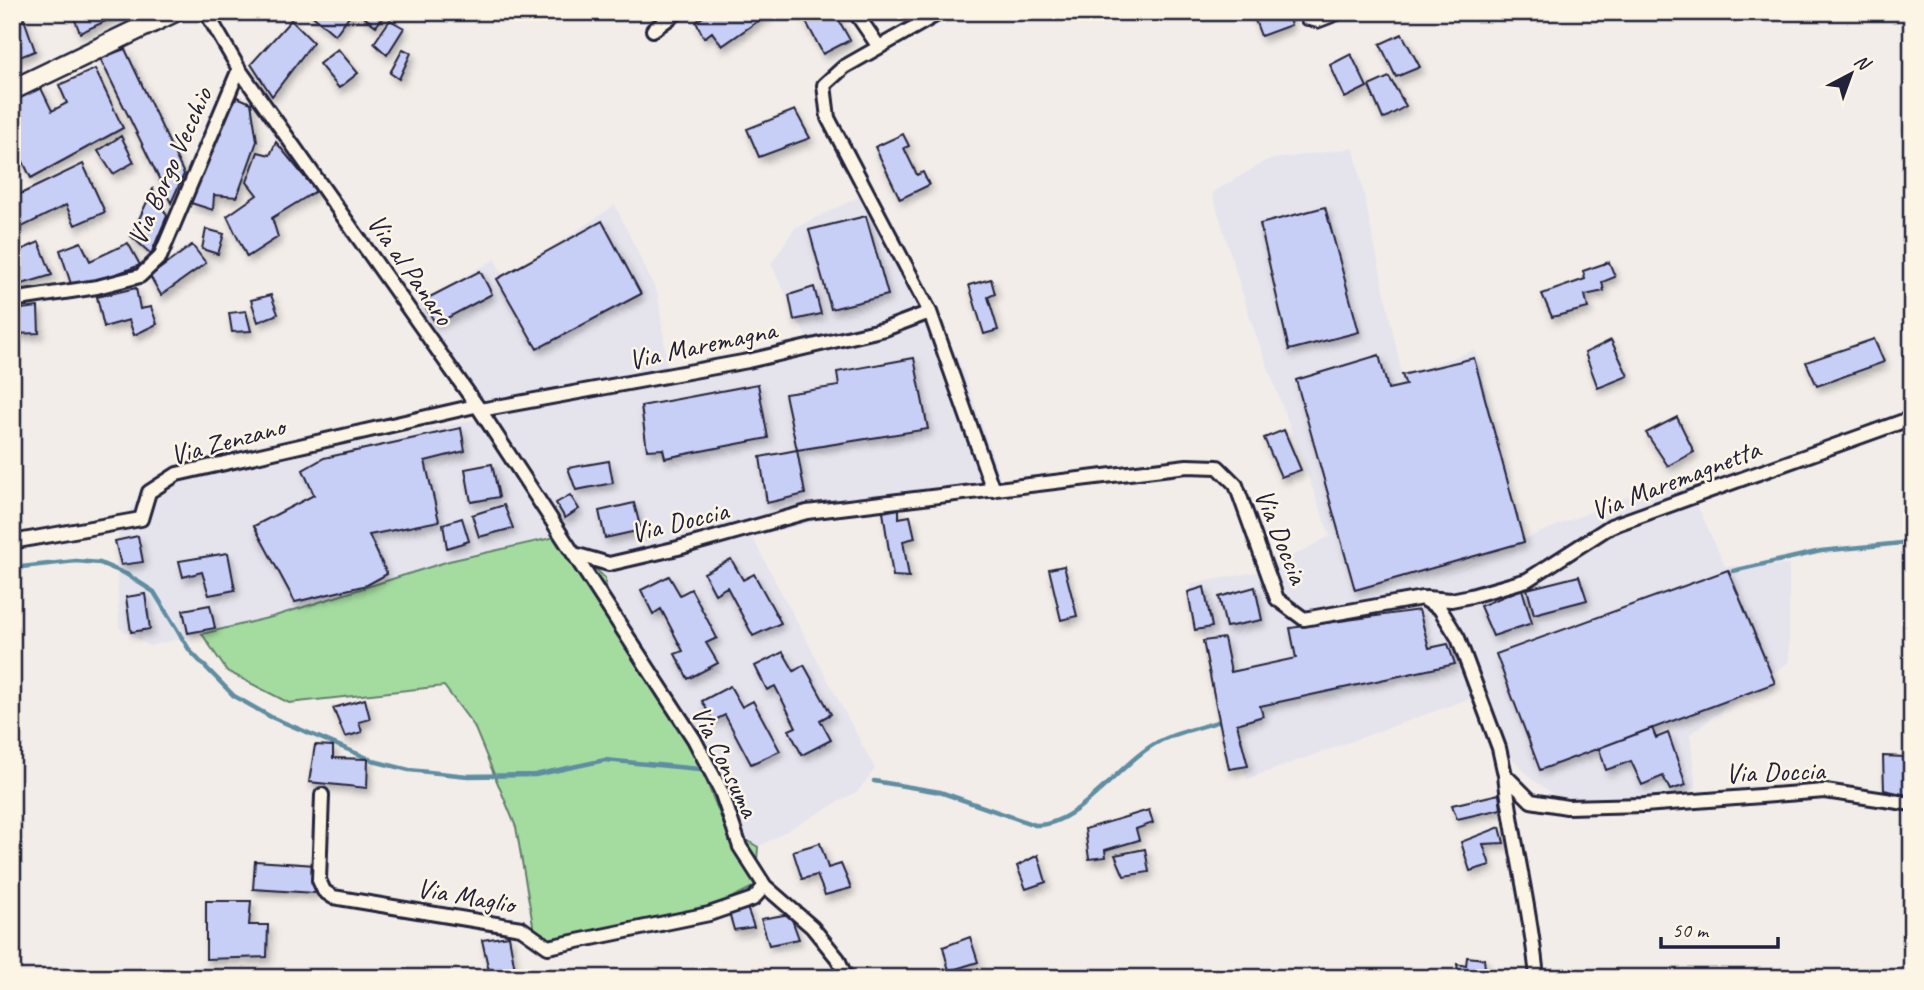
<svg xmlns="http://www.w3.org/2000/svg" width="1924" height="990" font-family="Caveat,sans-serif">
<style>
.built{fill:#e5e4ed}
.green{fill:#a4dca0;stroke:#637f6e;stroke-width:2}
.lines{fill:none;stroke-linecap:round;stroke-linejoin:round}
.stream{stroke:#5f8da1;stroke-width:4.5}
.building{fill:#c8cff7;stroke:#22223b;stroke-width:2;filter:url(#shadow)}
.lane-casing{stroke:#22223b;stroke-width:11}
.street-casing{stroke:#22223b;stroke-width:18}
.primary-casing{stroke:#22223b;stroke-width:24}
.lane{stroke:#fcf5e5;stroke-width:6}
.street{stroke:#fcf5e5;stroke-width:12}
.primary{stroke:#fcf5e5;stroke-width:19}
.labels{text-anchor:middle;stroke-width:5;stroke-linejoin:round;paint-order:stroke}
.street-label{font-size:28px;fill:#22223b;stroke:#fcf5e5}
</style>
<defs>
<filter id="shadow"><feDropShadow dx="3" dy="5" stdDeviation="3.5" flood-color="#0004"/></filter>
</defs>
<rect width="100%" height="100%" fill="#f2ede9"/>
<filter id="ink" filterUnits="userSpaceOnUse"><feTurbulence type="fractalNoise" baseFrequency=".0143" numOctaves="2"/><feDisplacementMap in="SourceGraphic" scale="14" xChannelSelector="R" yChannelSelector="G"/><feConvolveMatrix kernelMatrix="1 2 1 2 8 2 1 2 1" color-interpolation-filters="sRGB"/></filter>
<g filter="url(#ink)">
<path class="built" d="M1354,148l48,227 73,-25 49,189 159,-65 42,92 64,-1v97l-99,72 6,53 -25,14 -99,7 -40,-29 -33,-34 -22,-49 -230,83 -32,-89 -25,-106 76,-14 64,-34 -79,-215 -39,-128 55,-33z
M870,191l67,120 27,62 40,115 -141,16 -41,16 -70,17 123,232 -17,22 -100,56 -33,-20 -4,-13 -161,-278 -111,25 -177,56 -123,29 -30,-18 -3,-83 5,-24 25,-32 67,-18 275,-54 -83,-106 90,-52 7,15 36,-17 77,-52 43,90 11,85 145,-26 -43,-90 24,-36z"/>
<path class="green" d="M560,536l45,42 1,23 87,147 32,79 33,20 -3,39 -92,46 -127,10 -20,-115 -42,-101 -30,-40 -155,17 -62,-32 -25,-37 70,-17 177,-56z"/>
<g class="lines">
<path class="stream" d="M12,568l64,-7 24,2 26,11 28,18 36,59 44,45 37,21 106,45 32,8 59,6 67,-1 70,-15 94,9
M1733,571l88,-20 91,-9
M874,781l66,11 95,33c43,2 86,-64 123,-83 18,-10 42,-14 62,-21"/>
</g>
<path class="building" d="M72,12h53l-45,21z
M308,12h44l-17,23z
M357,12h30l-11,14z
M710,12h61l-49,34 -10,-14 -8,6 -8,-16z
M804,12h30l16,28 -27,14 -21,-40z
M1252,12h34l5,13 -30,11z
M24,19l11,32 -23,9v-36z
M291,20l22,22 -41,54 -21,-32z
M390,20l14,8 -17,27 -13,-12z
M1402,34l18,33 -24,10 -16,-33z
M125,49l59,125 -13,29 -71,-145z
M338,49l20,24 -19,15 -20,-24z
M403,49l8,4 -12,26 -9,-6z
M1351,54l16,33 -22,11 -15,-33z
M95,69l28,59 -92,50 -19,-39v-39l28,-14 12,25 15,-8 -8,-18z
M1389,77l17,29 -23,13 -14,-33z
M237,97l14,6 6,38 -20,56 -23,-2 -1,15 -22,-7 27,-74z
M795,110l15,28 -51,19 -12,-28z
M903,134l6,12 -5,2 13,27 6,-3 6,13 -29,14 -25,-52z
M121,136l13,26 -21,12 -15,-23z
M276,142l40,49 -44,27 6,19 -31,20 -20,-41 30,-21 -10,-13 11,-30 12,3z
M83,164l22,48 -30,13 -9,-20 -54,27v-34z
M153,189l14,27 -16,38 -20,-18z
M1325,207l34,125 -70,18 -29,-126z
M866,216l22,79 -57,14 -22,-79z
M602,221l39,73 -104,55 -40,-70z
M206,229l18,5 -6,20 -16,-5z
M39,242l13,33 -40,12v-33z
M81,242l9,19 38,-18 12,22 -39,15 -30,4 -11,-34z
M192,245l14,18 -45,32 -11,-19z
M1609,262l6,15 -13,5 2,9 -19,4 3,13 -36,9 -10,-23 43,-15 -2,-8z
M480,271l12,23 -56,30 -14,-23z
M991,279l4,15 -7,3 10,33 -14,4 -15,-49z
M814,287l7,27 -27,6 -5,-25z
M136,288l4,21 11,-2 6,17 -23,11 -5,-15 -25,7 -7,-30z
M271,295l7,19 -20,8 -7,-22z
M38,307l1,26 -27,1v-24z
M246,311l5,20 -19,1 -3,-19z
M1874,339l10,23 -67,24 -11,-24z
M1611,340l17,36 -30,12 -13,-35z
M1379,355l9,34 18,-4 -4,-10 72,-17 50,184 -169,48 -59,-210z
M914,358l14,71 -131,21 -12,-56 54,-8 -2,-14z
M758,384l10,54 -103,20 -2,-9 -16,1 -6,-44z
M1677,417l17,35 -26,14 -22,-33z
M461,428l4,23 -40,10 14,60 -70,14 18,39 -20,11 -72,17 -41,-76 60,-31 -11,-25 21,-12z
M1284,430l17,40 -20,7 -17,-39z
M797,450l8,44 -38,9 -7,-46z
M609,461l4,22 -37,7 -8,-22z
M492,464l7,33 -28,5 -6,-33z
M570,495l9,14 -14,9 -9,-15z
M634,503l7,27 -36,8 -6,-27z
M504,505l9,23 -34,9 -7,-22z
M899,509v9l11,-2 5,22 -12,3 6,36 -16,-1 -10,-64z
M462,518l7,23 -22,7 -4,-24z
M138,536l5,26 -22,3 -6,-24z
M228,553l7,37 -26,5 -7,-23 -19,5 -4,-16z
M731,559l12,21 11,-6 27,49 -28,13 -26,-49 -12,7 -11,-21z
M1064,566l13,50 -16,4 -12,-51z
M1728,570l47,113 -235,87 -44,-116z
M669,576l11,19 11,-6 26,49 -11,5 12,20 -30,16 -13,-25 8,-3 -22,-42 -8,5 -12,-24z
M1579,576l8,24 -53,14 -7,-25z
M1204,587l8,40 -17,3 -7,-38z
M1255,587l7,33 -36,7 -7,-30z
M1522,589l10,34 -39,13 -13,-30z
M145,594l5,35 -19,3 -5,-35z
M210,605l5,23 -27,5 -5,-23z
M1419,610l10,38 19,-4 7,20 -195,42 3,10 -26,8 11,42 -19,3 -26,-128 21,-3 7,34 65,-14 -6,-30z
M783,652l11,19 10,-6 27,49 -11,6 11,20 -29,15 -13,-25 7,-3 -21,-41 -8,4 -12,-24z
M730,686l12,21 11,-6 27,50 -29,13 -26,-49 -12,6 -11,-20z
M365,699l5,20 -11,3 3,10 -17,5 -12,-29z
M1652,728l4,10 12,-5 18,52 -16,5 -7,-14 -21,9 -11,-24 -25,9 -7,-22z
M315,745l18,1v12l35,1 -1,29 -58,-6z
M1883,756l22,1 -1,19 8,1v19l-28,-6z
M1499,794l2,15 -44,10 -5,-14z
M1149,810l4,13 -17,6 3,11 -34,10 1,7 -17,2 -4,-30z
M1500,827l4,16 -21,1 7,21 -20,6 -9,-29z
M820,843l8,25 13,-4 10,24 -26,7 -8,-20 -15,4 -9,-28z
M1145,849l4,23 -25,4 -9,-21z
M1038,855l8,27 -20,7 -9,-23z
M255,861l61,4 -1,28 -62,-4z
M206,901h45l-2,24h19l-1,32 -61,2z
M746,905l8,22 -20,3 -5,-18z
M790,914l9,25 -30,6 -8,-26z
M509,936l6,34 -25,5 -8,-35z
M970,937l8,25 -29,9 -6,-24z
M1467,957l17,2 2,19h-27l-2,-14 9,2z"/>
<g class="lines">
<g class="lane-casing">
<path id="lane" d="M1303,12l2,9 13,3 31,-12"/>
</g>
<g class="street-casing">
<path id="street" d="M206,12l33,57 241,341 214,329 27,52 19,56 25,39 47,41 26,32 8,19
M855,12l24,35
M941,12l-97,55 -20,18 4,33 102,194 63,178
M653,30l25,-18
M12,300l85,-13 43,-11 20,-19 79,-188
M480,410l268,-49 137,-32 45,-17
M12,542l129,-23 8,-27 28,-18 298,-68
M574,554l35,10 69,-16 129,-36 380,-46 31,1 18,18 41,114 27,20 118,-21 18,11 18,29 41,110 6,27 26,26 36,6 77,-2 181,-14 87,13
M1426,598l25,2 20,-4 56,-16 84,-54 301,-108
M1505,775c8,69 26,134 32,203
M322,795l-3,85 5,11 9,6 188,31 27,19 161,-33 44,-15 12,-13"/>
</g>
<g class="primary-casing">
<path id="primary" d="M12,90l162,-78"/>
</g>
<use href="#lane" class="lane"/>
<use href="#street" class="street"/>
<use href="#primary" class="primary"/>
</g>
</g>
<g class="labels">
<g class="street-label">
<text transform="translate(169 166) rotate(-66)" y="10">Via Borgo Vecchio</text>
<text transform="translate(411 269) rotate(55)" y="10">Via al Panaro</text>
<text transform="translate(702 344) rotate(-12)" y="10">Via Maremagna</text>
<text transform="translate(227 440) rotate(-15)" y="10">Via Zenzano</text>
<text transform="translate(1675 479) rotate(-21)" y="10">Via Maremagnetta</text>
<text transform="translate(679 521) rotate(-14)" y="10">Via Doccia</text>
<text transform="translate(1282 536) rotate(68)" y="10">Via Doccia</text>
<text transform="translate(726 761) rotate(64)" y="10">Via Consuma</text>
<text transform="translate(1775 771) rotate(-2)" y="10">Via Doccia</text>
<text transform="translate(466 895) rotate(10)" y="10">Via Maglio</text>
</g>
</g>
<rect width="1924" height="990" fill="none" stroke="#fcf5e5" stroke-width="42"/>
<rect x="21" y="21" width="1882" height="948" fill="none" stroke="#22223b" stroke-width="2.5" filter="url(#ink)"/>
<g transform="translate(1851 74) rotate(41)" stroke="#fcf5e5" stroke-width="5" paint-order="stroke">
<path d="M0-5L12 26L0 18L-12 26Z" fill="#22223b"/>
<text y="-10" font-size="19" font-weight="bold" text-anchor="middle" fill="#22223b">N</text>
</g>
<path d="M1661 937v10h117v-10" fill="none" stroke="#22223b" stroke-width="3.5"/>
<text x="1672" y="937" font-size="21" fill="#22223b" stroke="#fcf5e5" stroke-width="5" paint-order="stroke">50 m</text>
</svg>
